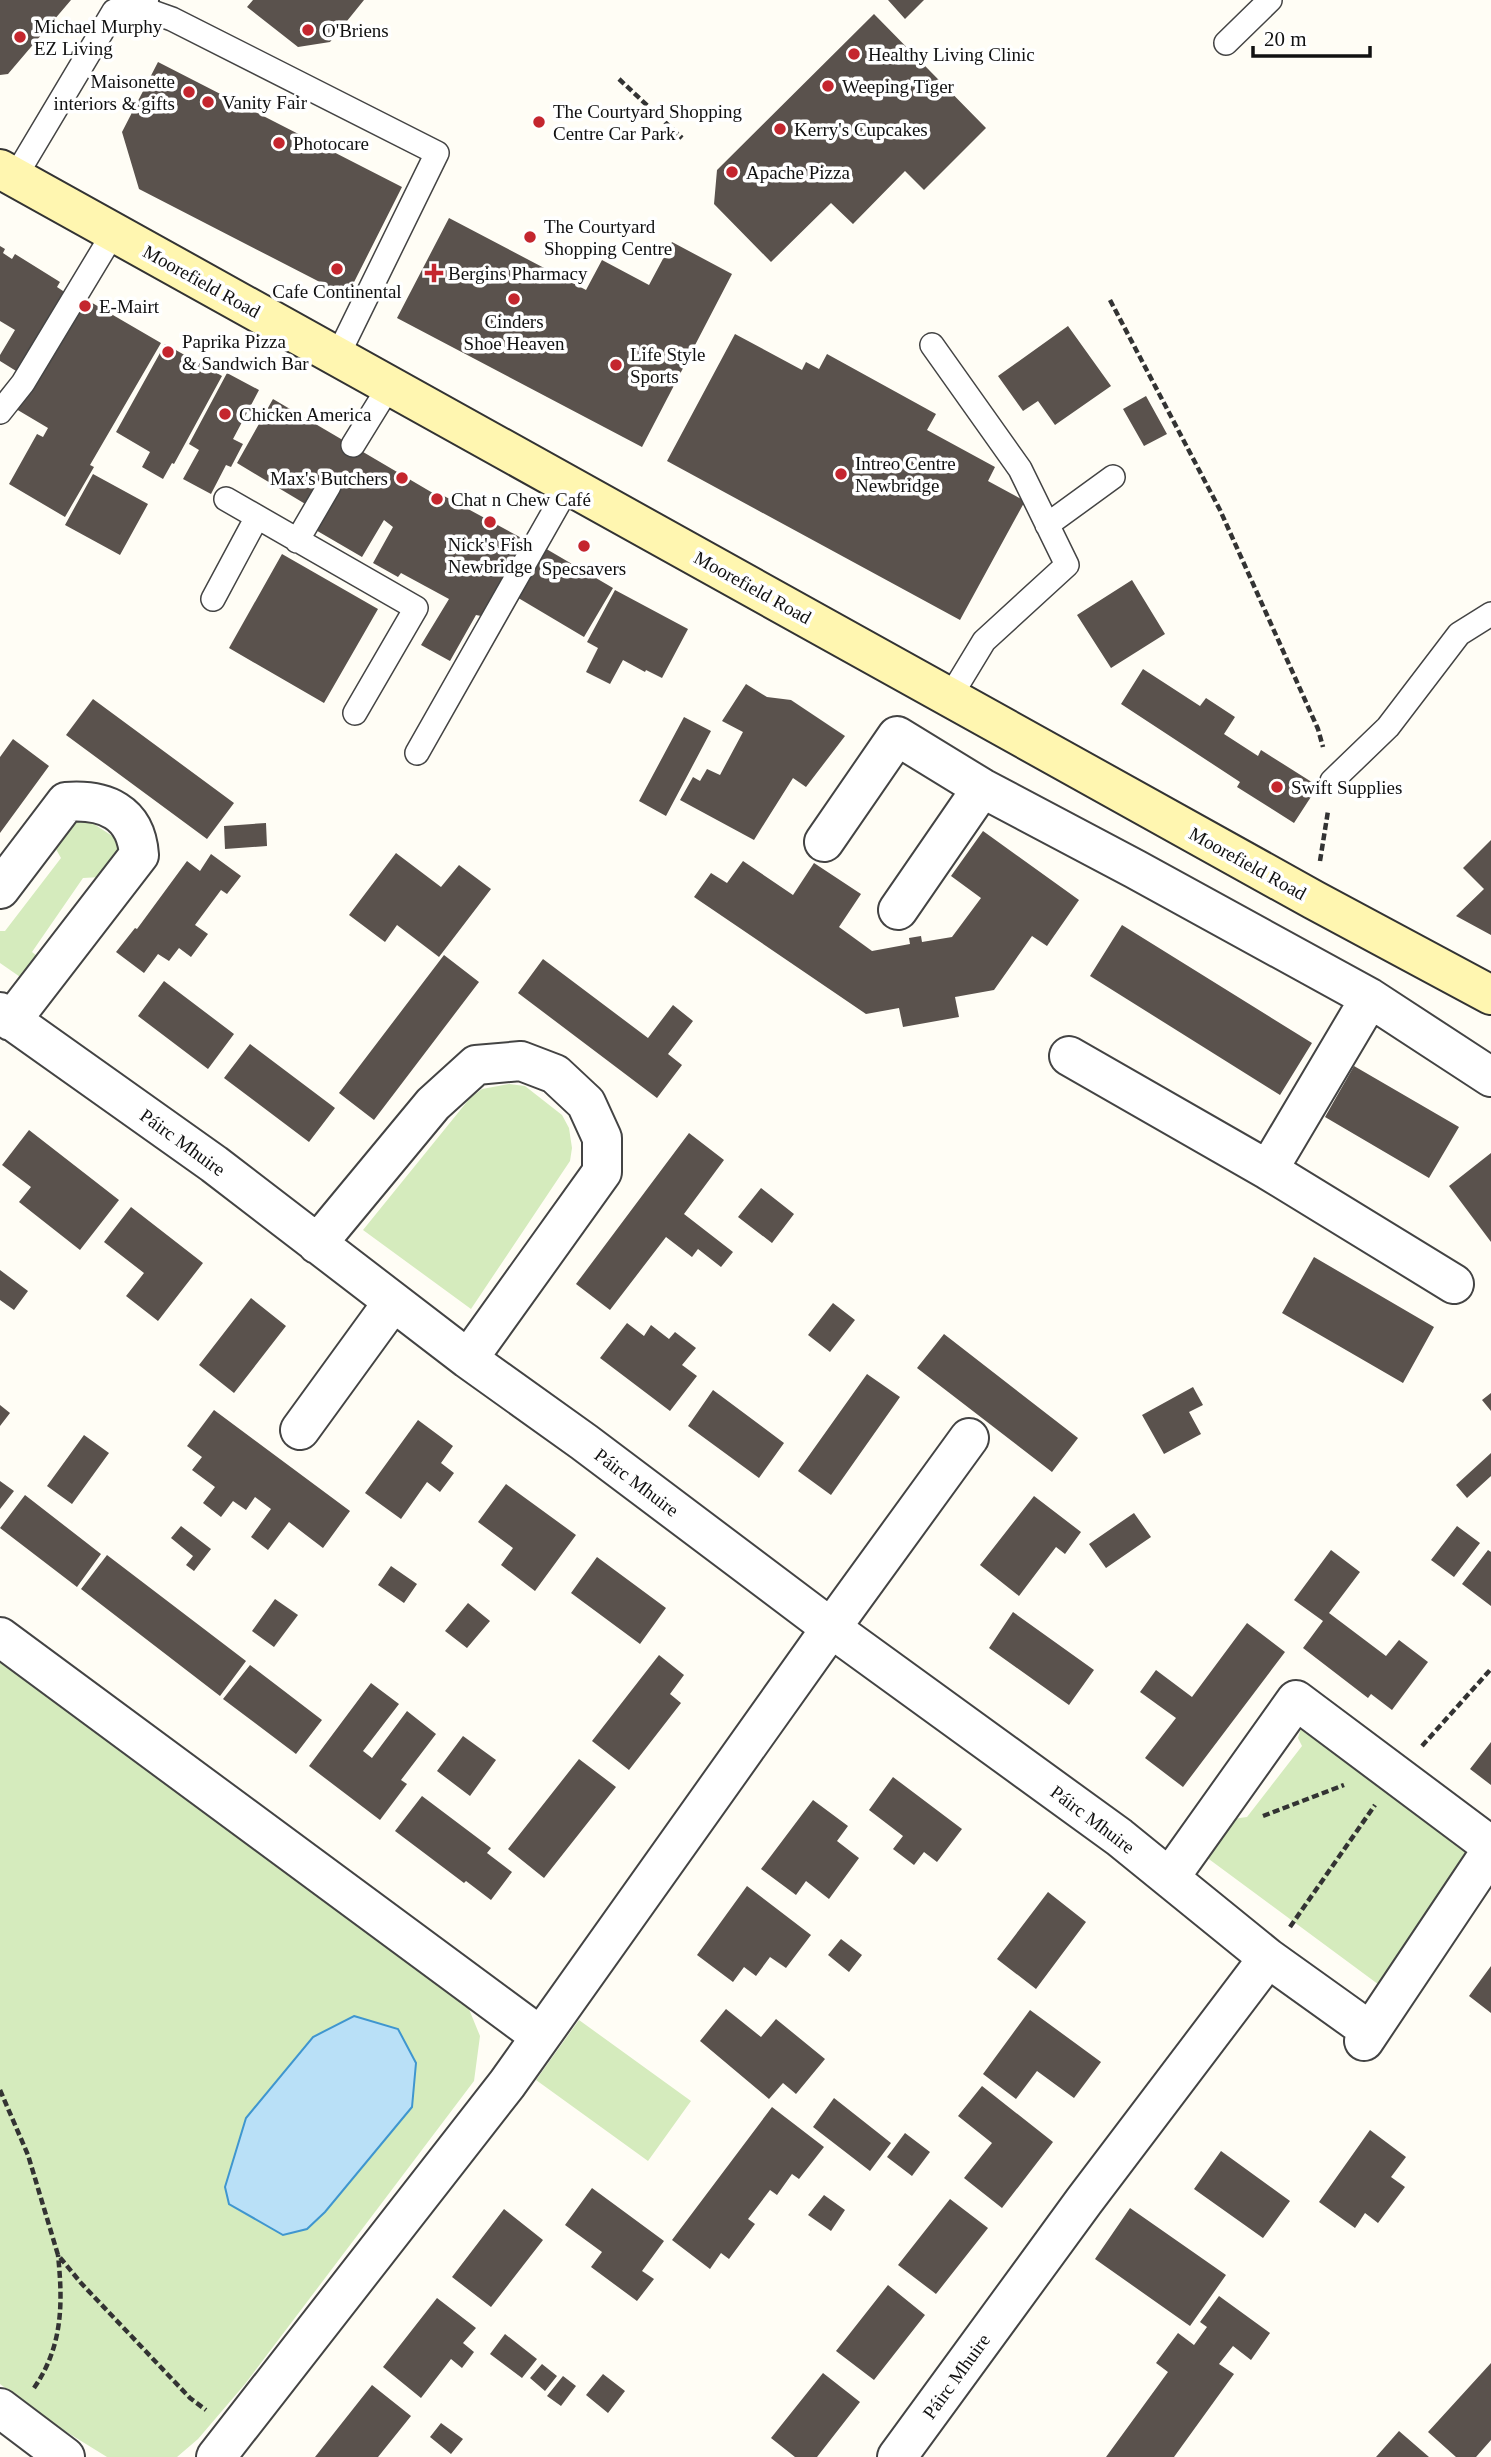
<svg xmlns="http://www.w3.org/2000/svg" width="1491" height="2457" font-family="'Times New Roman',serif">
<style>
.green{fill:#d5ebbd}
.water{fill:#b9e0f7;stroke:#3f96cf;stroke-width:2}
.building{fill:#5a524d}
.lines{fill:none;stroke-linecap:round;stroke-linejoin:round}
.lane-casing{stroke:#444;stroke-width:26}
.street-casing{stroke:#444;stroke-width:42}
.secondary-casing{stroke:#333;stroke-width:42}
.path{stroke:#333;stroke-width:4.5;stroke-dasharray:7 3.5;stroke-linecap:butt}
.lane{stroke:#fff;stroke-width:23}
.street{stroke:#fff;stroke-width:38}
.secondary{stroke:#fff6b0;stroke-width:38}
.poi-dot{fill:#c4262e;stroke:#fff;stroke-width:2.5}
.labels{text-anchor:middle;stroke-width:7;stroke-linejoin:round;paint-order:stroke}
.poi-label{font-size:19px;fill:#111;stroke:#fff;text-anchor:start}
.street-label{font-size:19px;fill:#111;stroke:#fff}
</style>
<rect width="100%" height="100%" fill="#fffdf5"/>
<path class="green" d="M74,815l9,2 34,22v12l-16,26 -18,1 -51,74 10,8 -16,21 -26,-18v-32h5l56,-73 -8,-14z
M509,1084l16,2 37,29 7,13 3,20 -2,13 -99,148 -108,-79 107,-132 12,-9z
M0,1656l464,341 16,39 -6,45 -229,303 -47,55 -21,18h-70l-55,-34 -52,-39z
M1306,1726l161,119 -5,26 -72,122 -188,-139 23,-34 22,-3 55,-71 -4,-8 3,-10z
M579,2020l112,81 -43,60 -112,-81z"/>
<path class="water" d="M354,2016l44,13 18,34 -4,44 -87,105 -18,17 -24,6 -54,-31 -4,-17 21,-69 67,-81z"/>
<path class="building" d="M0,0h71l-63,74 -8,1z
M253,0h111l-34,42 -32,5 -51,-40z
M888,0h36l-19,19z
M874,14l112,114 -62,62 -19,-19 -52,53 -22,-21 -60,59 -57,-58 3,-34z
M158,62l244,125 -55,109 -208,-107 -17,-57z
M449,218l137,72 16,-30 47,25 23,-43 60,32 -90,173 -245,-129z
M0,246l5,3 -2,4 9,6 3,-5 45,28 -3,5 12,8 -48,79 -21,-13v-6l15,-25 -15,-9z
M82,297l79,46 -71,122 4,2 -29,50 -56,-33 28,-50 6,3 5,-9 -32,-19z
M1068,326l43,60 -56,39 -17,-24 -15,10 -25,-35z
M735,334l67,36 4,-8 13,7 8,-15 109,60 -9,16 68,37 -7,14 37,20 -65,119 -293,-159z
M165,344l57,32 -48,88 -2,-1 -9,16 -21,-12 8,-15 -34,-20z
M227,373l32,17 -26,49 10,5 -12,23 -5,-2 -15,29 -28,-15 16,-29 -10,-6z
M1146,396l21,38 -23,12 -21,-37z
M273,399l170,100 1,-3 85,46 -48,74 -5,-1 -26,46 -29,-16 28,-46 -48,-26 -3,4 -25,-14 20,-36 -9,-7 -22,37 -48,-28 -7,-24 -70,-42z
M93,474l55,30 -28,51 -55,-30z
M543,547l70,41 -29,49 -69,-41z
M282,554l96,55 -54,94 -95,-55z
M1132,580l33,54 -54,34 -34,-53z
M615,590l73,39 -26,49 -16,-8 -1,2 -22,-12 -13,24 -24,-12 12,-24 -11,-6z
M1143,669l57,37 6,-8 29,19 -11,17 34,22 3,-6 57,36 -24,37 -57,-36 3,-5 -119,-78z
M746,684l21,13 24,3 54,36 -39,51 -13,-9 -39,62 -74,-40 13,-23 7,4 7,-12 13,6 23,-43 -21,-11z
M93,699l141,104 -27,36 -141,-104z
M684,717l27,14 -45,85 -27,-15z
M13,739l36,27 -49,67v-76z
M266,823l1,23 -42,3 -1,-23z
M983,831l96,69 -32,46 -15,-10 -38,54 -39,7 4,20 -56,10 -4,-19 -33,6 -172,-117 17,-24 16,10 16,-22 50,34 21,-32 47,31 -22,33 33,24 38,-7 -1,-6 12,-2 1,6 30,-5 29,-39 -30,-22z
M1491,840v95l-35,-19 28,-27 -21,-21z
M396,853l45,34 18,-22 32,24 -52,68 -42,-32 -12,17 -36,-27z
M211,854l30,22 -14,18 -6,-4 -26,35 13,9 -17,23 -12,-9 -10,13 -11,-7 -14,19 -28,-21 19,-24 2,1 50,-68 13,10z
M1122,925l190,118 -32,52 -190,-119z
M444,955l35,27 -105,138 -35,-27z
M543,959l105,79 25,-33 20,16 -25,33 14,11 -25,33 -139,-105z
M164,981l70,53 -26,35 -70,-53z
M250,1044l85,64 -26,34 -85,-64z
M1354,1066l105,61 -30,51 -104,-61z
M29,1130l90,70 -39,50 -61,-48 12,-15 -29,-22z
M689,1133l35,27 -40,54 49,38 -12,15 -23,-18 -6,8 -26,-20 -56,73 -34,-26z
M1491,1153v89l-42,-56z
M761,1188l33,26 -22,29 -34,-26z
M131,1207l72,56 -45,58 -32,-25 18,-23 -40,-31z
M1314,1257l120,70 -31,56 -121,-70z
M0,1270l28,21 -14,19 -14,-10z
M251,1298l35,28 -52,67 -35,-28z
M833,1303l22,17 -25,32 -22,-17z
M627,1323l17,13 7,-11 18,14 6,-7 21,16 -14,17 15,11 -27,35 -70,-53z
M944,1334l134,104 -26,34 -135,-104z
M867,1374l33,23 -69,98 -33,-24z
M1193,1387l10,18 -14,7 12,22 -37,20 -22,-39z
M713,1390l71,53 -25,35 -71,-52z
M1491,1393v18l-9,-11z
M0,1405l10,8 -10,13z
M214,1410l136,101 -27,37 -34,-26 -21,28 -17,-13 20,-28 -16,-12 -9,13 -13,-9 -12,16 -18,-14 12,-16 -23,-17 10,-13 -15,-11z
M418,1420l35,26 -12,17 13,10 -14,19 -13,-10 -26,37 -36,-26z
M84,1435l25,18 -37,51 -25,-18z
M1491,1453v23l-24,22 -11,-13z
M0,1481l14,10 -14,18z
M506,1484l70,51 -41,56 -34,-26 12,-17 -35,-26z
M25,1495l76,59 -24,33 -77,-59z
M1034,1496l47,36 -16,22 -9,-7 -37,49 -39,-31z
M1134,1513l17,24 -45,31 -17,-24z
M181,1526l30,23 -17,22 -8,-6 7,-9 -22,-18z
M1457,1526l23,17 -26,34 -23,-17z
M1331,1550l29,22 -31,41 57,43 13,-16 29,22 -36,48 -21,-16 -3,4 -65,-50 20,-27 -29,-21z
M1488,1550l3,2v54l-29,-22z
M107,1555l139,106 -26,35 -139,-107z
M597,1557l69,51 -26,36 -69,-51z
M391,1566l26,18 -13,19 -26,-18z
M275,1599l23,16 -24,32 -22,-16z
M468,1603l22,18 -23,27 -22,-17z
M1013,1612l81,58 -25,35 -80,-57z
M1247,1623l38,29 -102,135 -38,-29 31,-40 -36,-26 16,-22 36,27z
M659,1655l25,20 -14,19 11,9 -52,67 -37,-29z
M250,1665l72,55 -26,34 -73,-55z
M371,1683l28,21 -36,47 9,7 35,-47 29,23 -35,46 6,4 -27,36 -71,-54z
M463,1736l33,24 -26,36 -33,-25z
M1491,1742v43l-21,-16z
M579,1759l37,28 -72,91 -36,-29z
M893,1777l69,52 -25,33 -13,-10 -10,13 -21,-16 10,-13 -34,-26z
M422,1796l69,52 -4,5 25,19 -21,28 -25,-19 -2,2 -69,-52z
M813,1800l35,26 -11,15 22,17 -30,41 -23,-18 -10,14 -35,-26z
M747,1886l64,49 -25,33 -16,-11 -14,19 -12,-9 -11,15 -36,-27z
M1048,1892l38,30 -50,67 -39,-30z
M841,1939l21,16 -13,17 -21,-17z
M1491,1966v47l-22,-17z
M726,2009l35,28 15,-18 49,40 -29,35 -13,-11 -14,16 -69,-58z
M1030,2010l71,52 -27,36 -37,-27 -21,28 -33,-25z
M982,2086l71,56 -51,66 -38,-30 28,-35 -34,-27z
M834,2098l57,45 -21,28 -57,-44z
M772,2107l52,40 -25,32 -7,-5 -15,21 -7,-5 -22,29 7,5 -26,35 -8,-6 -11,16 -38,-29z
M1370,2130l36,27 -15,20 14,10 -27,36 -13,-10 -10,15 -36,-26z
M905,2133l25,19 -18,24 -25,-19z
M1221,2151l69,50 -27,37 -69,-49z
M592,2188l72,53 -22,30 12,8 -17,22 -46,-34 11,-15 -37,-27z
M824,2195l21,15 -14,21 -23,-16z
M950,2199l38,29 -52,66 -38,-29z
M1130,2208l96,67 -36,51 -95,-67z
M504,2209l39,31 -52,67 -39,-30z
M888,2285l37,30 -51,65 -38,-29z
M1219,2296l51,37 -19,27 -18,-14 -14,18 15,10 -60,83h-68l62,-85 -12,-9 22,-30 16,12 13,-18 -7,-5z
M437,2298l39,30 -13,15 11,9 -12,16 -11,-9 -30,39 -38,-31z
M505,2334l32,25 -15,19 -32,-24z
M1491,2363v77l-15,17h-20l-28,-25z
M542,2364l15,12 -12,15 -15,-13z
M823,2373l37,29 -43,55h-22l-24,-19z
M603,2374l22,17 -17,22 -22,-18z
M563,2376l13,10 -15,20 -14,-10z
M372,2385l39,31 -33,41h-63z
M441,2423l22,16 -12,15 -21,-17z
M1399,2431l30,26h-53z"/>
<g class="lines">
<g class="lane-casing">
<path id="lane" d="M1226,43l44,-43
M15,177l99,-166 24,-4 34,12 265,134 -100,204
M932,345l88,124 47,96 -83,76 -34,56
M0,412l23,-29 91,-151
M353,445l37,-60
M226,499l190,109 -61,105
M1047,525l66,-48
M297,541l32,-55
M213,599l44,-82
M417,753l152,-268
M1332,781l56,-54 71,-93 32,-20"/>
</g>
<g class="street-casing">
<path id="street" d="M138,7l1,-7
M824,842l73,-106 85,52 153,81 235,129 121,79
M0,889l66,-87c39,-3 70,10 73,53l-128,166
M898,910l84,-122
M0,1012l214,152 254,195 116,83 247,186 288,209 149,121 102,73
M1069,1056l199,114 102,-172
M1268,1170l186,114
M317,1244l116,-140 43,-39 45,-4 34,13 31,29 16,35v34l-134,187
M300,1430l93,-128
M0,1637l540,399
M1170,1877l126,-177 195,146
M1364,2041l127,-190
M0,2408l65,49
M216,2457l291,-373 324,-456 138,-190
M897,2457l187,-256 184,-243"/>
</g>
<g class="secondary-casing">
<path id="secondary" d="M0,169l1314,731 177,95"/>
</g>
<path class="path" d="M619,79l63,59
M1110,300l110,210 98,219 5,18
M1320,861l8,-50
M1422,1746l69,-77
M1263,1816l81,-31
M1290,1927l85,-122
M0,2090l28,65 30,100 23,28 109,115 16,12
M34,2388c29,-42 29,-85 24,-133"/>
<use href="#lane" class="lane"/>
<use href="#street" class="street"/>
<use href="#secondary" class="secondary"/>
</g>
<g class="poi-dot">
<circle cx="308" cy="30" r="7"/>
<circle cx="20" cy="37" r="7"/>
<circle cx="854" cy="54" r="7"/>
<circle cx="828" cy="86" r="7"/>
<circle cx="189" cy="92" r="7"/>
<circle cx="208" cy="102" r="7"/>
<circle cx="539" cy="122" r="7"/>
<circle cx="780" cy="129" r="7"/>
<circle cx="279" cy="143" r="7"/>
<circle cx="732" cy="172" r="7"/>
<circle cx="530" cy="237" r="7"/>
<circle cx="337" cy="269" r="7"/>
<path d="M430.5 262.5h7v7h7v7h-7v7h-7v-7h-7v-7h7z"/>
<circle cx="514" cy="299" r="7"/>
<circle cx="85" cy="306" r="7"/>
<circle cx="168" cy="352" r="7"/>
<circle cx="616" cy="365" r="7"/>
<circle cx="225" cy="414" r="7"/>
<circle cx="841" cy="474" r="7"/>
<circle cx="402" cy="478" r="7"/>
<circle cx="437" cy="499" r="7"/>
<circle cx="490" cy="522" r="7"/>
<circle cx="584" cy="546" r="7"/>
<circle cx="1277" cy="787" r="7"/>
</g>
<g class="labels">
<g class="poi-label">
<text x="34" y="33">Michael Murphy<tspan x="34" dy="22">EZ Living</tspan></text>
<text x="322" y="37">O'Briens</text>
<text x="868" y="61">Healthy Living Clinic</text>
<text x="175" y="88" text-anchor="end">Maisonette<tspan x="175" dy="22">interiors &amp; gifts</tspan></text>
<text x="842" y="93">Weeping Tiger</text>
<text x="222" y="109">Vanity Fair</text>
<text x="553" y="118">The Courtyard Shopping<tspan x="553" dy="22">Centre Car Park</tspan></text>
<text x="794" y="136">Kerry's Cupcakes</text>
<text x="293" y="150">Photocare</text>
<text x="746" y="179">Apache Pizza</text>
<text x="544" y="233">The Courtyard<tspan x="544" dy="22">Shopping Centre</tspan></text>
<text x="448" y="280">Bergins Pharmacy</text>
<text x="337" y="298" text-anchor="middle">Cafe Continental</text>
<text x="99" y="313">E-Mairt</text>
<text x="514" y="328" text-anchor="middle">Cinders<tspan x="514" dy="22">Shoe Heaven</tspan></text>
<text x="182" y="348">Paprika Pizza<tspan x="182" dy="22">&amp; Sandwich Bar</tspan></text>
<text x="630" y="361">Life Style<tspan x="630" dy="22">Sports</tspan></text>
<text x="239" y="421">Chicken America</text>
<text x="855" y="470">Intreo Centre<tspan x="855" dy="22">Newbridge</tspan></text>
<text x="388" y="485" text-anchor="end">Max's Butchers</text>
<text x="451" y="506">Chat n Chew Café</text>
<text x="490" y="551" text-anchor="middle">Nick's Fish<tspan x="490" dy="22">Newbridge</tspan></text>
<text x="584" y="575" text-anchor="middle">Specsavers</text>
<text x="1291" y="794">Swift Supplies</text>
</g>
<g class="street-label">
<text transform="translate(202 281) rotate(29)" y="7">Moorefield Road</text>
<text transform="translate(753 587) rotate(29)" y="7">Moorefield Road</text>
<text transform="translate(1248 863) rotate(29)" y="7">Moorefield Road</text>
<text transform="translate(183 1142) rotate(36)" y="7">Páirc Mhuire</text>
<text transform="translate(637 1482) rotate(37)" y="7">Páirc Mhuire</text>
<text transform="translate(1093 1819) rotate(37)" y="7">Páirc Mhuire</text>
<text transform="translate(956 2376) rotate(-54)" y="7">Páirc Mhuire</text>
</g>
</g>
<path d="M1253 46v10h117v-10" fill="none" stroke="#111111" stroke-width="3.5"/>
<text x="1264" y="46" font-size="21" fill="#111111" stroke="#ffffff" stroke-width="5" paint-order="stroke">20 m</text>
</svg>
